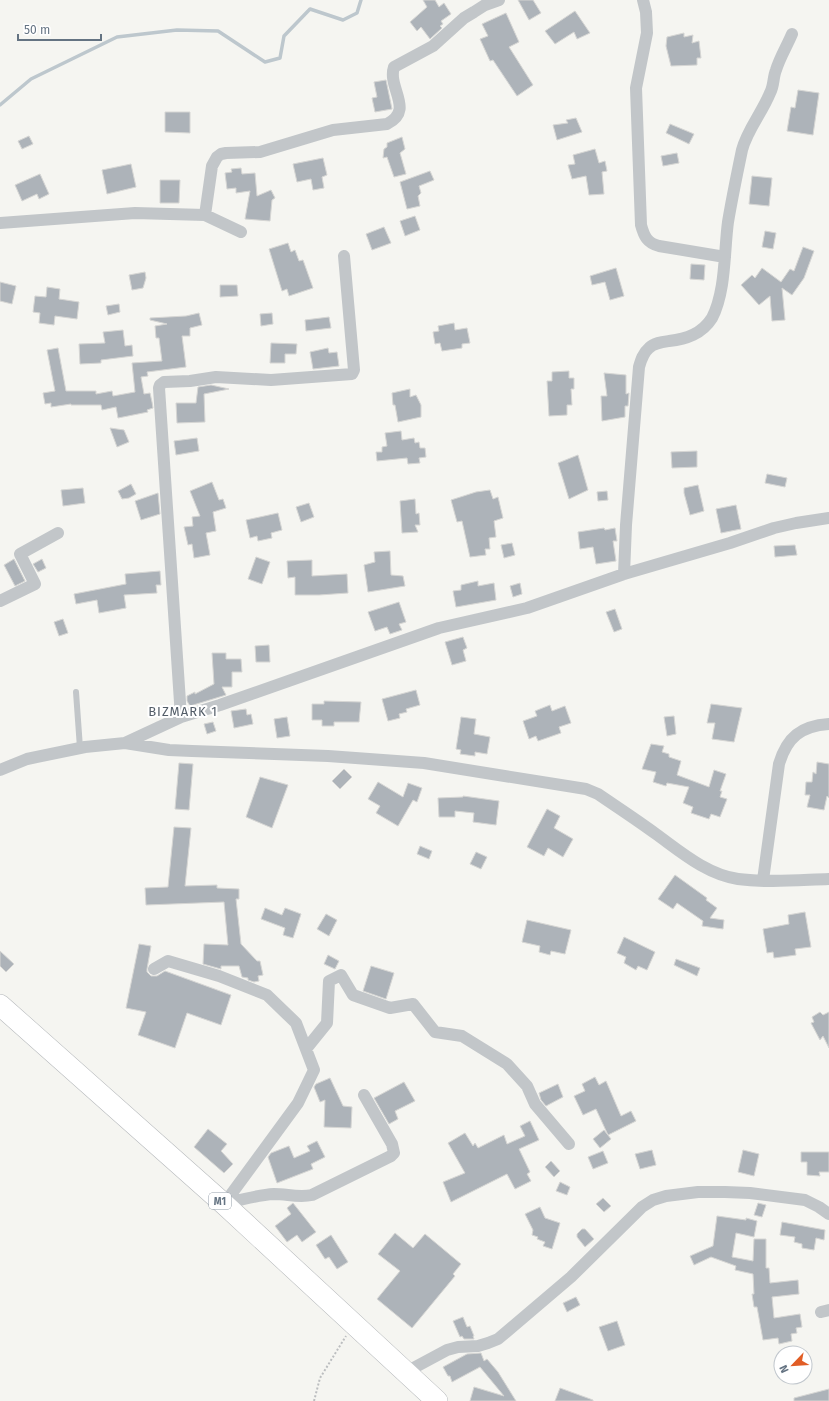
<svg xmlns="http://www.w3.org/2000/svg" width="829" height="1401" font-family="'Fira Sans',sans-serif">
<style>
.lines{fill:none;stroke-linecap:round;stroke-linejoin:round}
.stream{stroke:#bdc7cd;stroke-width:3.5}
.building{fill:#adb3b9;stroke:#d6d6d4}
.highway-casing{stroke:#b5b8bb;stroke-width:22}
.path{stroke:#bcbec0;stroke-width:2;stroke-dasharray:2 2;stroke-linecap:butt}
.lane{stroke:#c2c6c9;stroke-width:6}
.street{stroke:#c2c6c9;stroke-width:12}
.highway{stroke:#fff;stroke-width:21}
.labels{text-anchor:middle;stroke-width:4;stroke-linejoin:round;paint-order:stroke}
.shield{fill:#fff;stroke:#929da8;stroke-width:1}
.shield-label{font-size:10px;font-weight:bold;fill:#647382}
.quarter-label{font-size:13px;letter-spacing:1px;fill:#525c67;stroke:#fff}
</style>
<rect width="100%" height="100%" fill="#f5f5f1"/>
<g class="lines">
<path class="stream" d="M0,105l31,-26 86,-42 60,-7 41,1 47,31 15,-4 4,-22 26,-27 33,11 14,-7 4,-13"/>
</g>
<path class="building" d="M423,0h12l4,7 5,-4 7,11 -10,7 2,3 -3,2 2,2 -12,11 -9,-12 -4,4 -7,-9 17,-15z
M518,0h15l8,13 -12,7z
M575,11l15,22 -13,6 -3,-7 -19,12 -10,-13z
M506,13l13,29 -10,5 24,38 -16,11 -24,-36 -3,1 -10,-22 8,-3 -6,-12z
M684,33v4l9,-2 -1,8 7,-2 2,17h-4v7l-26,1 -5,-20 1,-9z
M386,80l6,29 -17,3 -3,-14 5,-1 -3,-15z
M798,90l21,3 -6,42 -26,-4 4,-24 4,1z
M165,112h25v21l-25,-1z
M576,118l6,14 -25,8 -4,-15 15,-2 -2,-3z
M670,124l24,10 -5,10 -23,-11z
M29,136l4,8 -11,5 -4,-8z
M402,137l3,12 -5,4 6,21 -12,3 -7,-20 -4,1 1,-9 3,-2v-4z
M595,149l4,14 6,-2 2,10 -5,1 2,22 -15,1 -3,-19 -14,3 -4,-14 7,-1 -2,-9z
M677,153l2,10 -16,3 -2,-10z
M323,158l4,17 -5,2 2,11 -11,2 -2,-11 -14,3 -4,-18z
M131,164l5,23 -29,7 -5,-24z
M241,168l1,6 13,-1 2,23 14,-6 4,8 -3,2 -2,21 -25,-2 5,-28 -14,2v-5l-9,1 -2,-16 7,-1 -1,-3z
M430,171l4,9 -15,6 2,7 -3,3 2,10 -13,3 -7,-27z
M40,174l9,20 -10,5 -2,-5 -15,7 -7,-16z
M752,176l20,2 -3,28 -20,-2z
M160,180h20l-1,23h-19z
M415,216l5,14 -15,6 -5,-15z
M384,227l7,16 -19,7 -6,-16z
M765,231l11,2 -3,16 -11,-2z
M288,243l3,9 4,-2 4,11 4,-1 10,28 -24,8 -2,-7 -5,2 -13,-42z
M803,247l11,4 -10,27 -12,17 -10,-7 3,32 -13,1 -2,-25 -11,9 -18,-20 11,-10 3,3 7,-10 19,14 9,-13 4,2z
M691,264l14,1 -1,15 -14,-1z
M616,268l8,28 -14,4 -5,-18 -13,3 -2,-9z
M145,272l1,6 -3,10 -11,2 -3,-15z
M0,282l16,4 -4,18 -12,-3z
M220,285h17l1,11 -18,1z
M47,287l13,2 -1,10 20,3 -2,17 -22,-3 -1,9 -15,-2 1,-10 -7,-1 2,-16 11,1z
M119,304l1,8 -12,3 -2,-9z
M199,313l3,12 -12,3v8h-8l4,31 -39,5 1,4 -7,1 3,17 6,-1 2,9 1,6 -6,2 1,2 -30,6 -2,-11 -14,3 -1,-5h-30v-1l-20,3v-4l-6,1 -2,-11 12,-2 -8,-41 11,-2 8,43h30v3l16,-3 1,5 22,-4 -3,-29 30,-2 -3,-23h-3l-1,-12 12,-2 -17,-4v-2l36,-2z
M272,313l1,11 -12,2 -1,-12z
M329,317l2,11 -25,3 -1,-11z
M454,323l1,7 12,-2 3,15 -8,1v4l-20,3 -2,-8 -5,1 -2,-12 6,-1 -1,-5z
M123,330l2,16 7,-1 1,11 -32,4v3l-21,1 -1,-20 26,-1 -2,-11z
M271,343l26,1 -1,10h-11v9h-15z
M328,348l1,5 8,-1 2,14 -26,3 -3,-17z
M569,371v7h5v11h-3l1,16h-5v10l-18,1 -2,-35h5v-9z
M604,373l22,2v19l3,-1 -1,13h-3v11l-23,4 -1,-25h6z
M211,385l18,4 -25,5 1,28 -28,1 -1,-20h20l2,-16z
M410,389v8l6,-2 5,10v12l-23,5 -3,-17h-2l-1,-12z
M110,428l14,2 5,12 -12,5z
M401,431l1,9 12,-2 1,5 4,-1 1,6h5l1,9 -7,1 1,5 -12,1 -1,-6 -30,3 -1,-9h6v-5l5,-1 -2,-13z
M197,438l2,13 -23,4 -2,-14z
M697,451v16l-25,1 -1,-16z
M578,455l10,35 -19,9 -11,-36z
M767,474l20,4 -2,9 -20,-4z
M212,482l7,18 4,-1 3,9 -13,4 3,19 -10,2 4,22 -16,3 -2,-14 -4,1 -4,-18 9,-1 -1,-9 8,-1 -10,-25z
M131,484l5,10 -7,4 -7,1 -4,-8z
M698,485l6,26 -14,4 -6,-22v-5z
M83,488l2,15 -22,3 -2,-16z
M490,490l3,9 5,-2 5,21 -9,3 2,16 -7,1 1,11h-5l1,6 -16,2 -8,-36 -5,1 -6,-22 25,-8z
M607,491l1,9 -10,1 -1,-9z
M158,493l2,21 -19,6 -6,-19z
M415,499l1,15 3,-1 1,12h-5l3,7 -16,1 -2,-32z
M309,503l5,14 -13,5 -5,-15z
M736,505l5,24 -20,4 -5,-24z
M278,513l4,17 -11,3 1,5 -14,3 -1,-5 -7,2 -4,-18z
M604,528l1,2 10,-2 2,13h-4l3,20 -20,3 -3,-17 -13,2 -2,-17z
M512,543l3,12 -11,3 -3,-13z
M795,545l2,10 -22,2 -1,-11z
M390,551l1,24 12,1 2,10 -37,6 -4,-27 11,-3 -1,-10z
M256,557l14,5 -8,22 -14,-5z
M14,559l11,22 -10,5 -11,-21z
M42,559l4,9 -8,4 -5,-8z
M312,560v16l35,-2 1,19 -29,2h-24v-18l-7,1 -1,-17z
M160,571l1,14h-5l1,8 -33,2 2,13 -27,5 -2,-13 -21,4 -2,-10 52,-10 -1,-10z
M478,581v5l16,-3 2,17 -40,7 -3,-16 8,-1v-5z
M520,583l2,11 -9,3 -3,-11z
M399,602l7,20 -7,2 3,6 -12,4 -3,-7 -12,4 -7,-19z
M615,609l7,20 -8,3 -8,-20z
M63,619l5,14 -9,3 -5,-14z
M463,637l4,11 -4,2 3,11 -14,4 -7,-23z
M269,645l1,17h-14l-1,-16z
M212,653h14v6h15l1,13h-10v15h-10l4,8 -36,11 -3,-5v-5l8,-4v2l19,-10z
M416,690l4,15 -14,4 1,3 -8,2 1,4 -12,3 -6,-22z
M324,701l37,1 -2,20h-25v4h-12v-6h-10v-16h12z
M711,704l31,4 -8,34 -22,-3 3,-16h-8z
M550,705l2,6 13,-5 6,17 -12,4 2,6 -23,8 -2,-5 -7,3 -6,-18 14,-5 -2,-5z
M246,709l1,6 4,-1 2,10 -19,4 -3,-17z
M674,716l2,18 -9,2 -3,-19z
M287,717l3,19 -13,2 -3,-19z
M461,717l15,2 -2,15 16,3 -3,17 -12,-2v4l-15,-2 1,-4 -5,-1z
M213,722l3,9 -9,3 -3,-10z
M651,744l13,2 -2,6 7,2v3l12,4 -4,14 32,12 5,-17 12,4 -6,17h2l-2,6 7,2 -7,18 -9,-3 -2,5 -18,-6 2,-6 -10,-4 6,-16 -22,-4 -1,3 -13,-4 3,-10 -14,-3z
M817,762l12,2v34l-2,-2 -3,14 -17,-3 3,-12h-5l1,-13h6l1,-10 3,2z
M179,763l14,1 -4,46 -14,-1z
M344,769l8,8 -12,12 -8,-8z
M260,777l28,8 -16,43 -26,-11z
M378,782l25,15 5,-14 14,5 -5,14 -4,-2 -15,26 -22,-13 4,-7 -12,-7z
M463,796l36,5 -3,24 -23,-3 1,-9 -19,-2v6h-16l-1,-19 25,-1z
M547,809l13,7 -6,12 19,11 -10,18 -15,-9 -4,8 -17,-9z
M174,827l17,1 -6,58 32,-1v3l22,1v10h-3l5,45 16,17h3l3,14 -5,1 1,5 -5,1 -6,-2v-2l-6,-1 -3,-11h-18v3l-18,-5 1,-20 24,1 -4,-43 -78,3 -1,-17 23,-1z
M420,846l12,5 -3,8 -12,-5z
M476,852l11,5 -6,12 -11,-5z
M675,875l32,23 -1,2 11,8 -7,10 14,2 -1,9 -21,-3 1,-5 -26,-18 -4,6 -15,-10z
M265,908l17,7 3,-7 16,6 -8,24 -10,-3 2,-7 -24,-9z
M805,912l6,35 -16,2 1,6 -22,3 -1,-6 -6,1 -4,-24 26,-5 -1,-9z
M326,914l11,6 -8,16 -12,-7z
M527,920l44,10 -6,24 -14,-3 -1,4 -11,-3 1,-6 -18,-4z
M624,937l31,15 -8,18 -9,-4 -2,4 -12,-7 2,-6 -9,-4z
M139,944l12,2 -4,23v3l4,4h6l8,-5 66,24 -10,30 -34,-12 -12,35 -37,-13 8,-23 -20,-4z
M0,951l14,13 -8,8 -6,-6z
M328,955l11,6 -4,8 -11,-5z
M676,959l24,9 -3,8 -23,-11z
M371,966l23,7 -8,26 -23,-8z
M820,1012l3,3 6,-3v36l-6,-12 -3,4 -9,-17 3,-1 -2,-5z
M595,1077l4,8 7,-4 15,35 10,-5 5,10 -28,14 -12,-26 -13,6 -9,-19 11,-5 -3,-7z
M330,1078l13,28 9,1 -1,21 -27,-1 1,-27 -5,2 -6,-15 2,-3z
M404,1082l11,19 -20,10 3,8 -9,5 -15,-26z
M558,1084l5,13 -17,9 -5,-6 -2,-7z
M530,1121l9,19 -20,9 11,23 -3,2 4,7 -16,8 -8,-15 -56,28 -8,-20 22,-9 -17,-30 17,-10 8,13 2,-3 3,5 26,-13 3,9 18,-8 -5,-10z
M208,1129l19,15 -6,7 12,13 -9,9 -30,-26z
M604,1130l7,9 -11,9 -7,-9z
M317,1141l8,16 -14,7 2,5 -36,14 -9,-26 3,-4 18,-7 5,12 16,-7 -3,-5z
M652,1150l4,15 -16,4 -5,-15z
M743,1150l16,4 -5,22 -16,-4z
M603,1151l5,12 -15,6 -5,-12z
M801,1152h28v20h-10l1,4 -13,-1v-13h-6z
M551,1161l9,10 -6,6 -9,-10z
M560,1182l10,5 -3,8 -11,-4z
M603,1198l8,8 -7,6 -8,-8z
M293,1203l23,29 -14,10 -5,-7 -10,7 -12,-16 16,-12 -4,-6z
M758,1203l8,2 -4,12 -8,-2z
M540,1207l5,11 15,5 -8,26 -9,-3 2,-4 -8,-3 1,-2 -6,-2 1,-5 -8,-16z
M717,1216l29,4v-2l11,3 -3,16 -18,-4 -4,24 21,4 1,-22h12v29h3l1,15 28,-3 1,14 -27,3 2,21 26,-4 2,13 -6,1 1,5 -6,1 1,7 -13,3 -1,-6 -15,2 -6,-33h-3l-2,-13h2l-1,-20 -18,-4 1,-4 -25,-9 -17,8 -4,-9 23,-10z
M782,1222l43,8 -1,10 -8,-2 -2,12 -12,-2v-4l-8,-2 1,-5 -15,-2z
M582,1229h3l9,10 -9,8 -8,-10v-3z
M395,1233l18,15 12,-14 36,30 -8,10 2,2 -43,52 -35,-29 23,-28 -22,-17z
M331,1235l17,27 -11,7 -8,-12 -4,2 -9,-14z
M576,1297l4,8 -13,7 -4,-9z
M463,1317l4,10 3,-1 4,10h-1l1,3h-10l-2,-3 -2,1 -7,-16z
M617,1321l8,24 -17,6 -9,-24z
M481,1353l3,8 3,-2 11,13 18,29h-46l4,-14 30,9 -24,-29 -28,15 -2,-6h-2l-5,-9 24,-13z
M560,1388l33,12v1h-38z
M829,1389v12h-35v-3z"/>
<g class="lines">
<g class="highway-casing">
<path id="highway" d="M0,1005l224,199 213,197"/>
</g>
<path class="path" d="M314,1401l6,-23 26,-42"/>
<path class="lane" d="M76,692l4,56"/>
<path class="street" d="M643,0l3,12 1,21 -11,55 5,137c3,11 6,18 18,21l66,11
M205,215l7,-49 5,-9 4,-3 5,-1 34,-1 73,-22 54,-6c28,-14 0,-36 7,-57l39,-21 31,-28 10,-6 11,-7 14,-5
M0,223l135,-10 70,2 36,17
M624,574l2,-49 13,-158c2,-7 4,-14 10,-19 5,-5 13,-6 20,-7 17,-2 33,-7 43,-23 14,-27 12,-67 16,-96 4,-24 9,-48 14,-72 5,-20 20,-37 28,-57 4,-7 3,-16 6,-23 4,-13 11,-24 16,-36
M0,601l35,-17 -15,-30 38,-21
M181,717l-22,-329 1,-3 4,-3 26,-1 26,-4 55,3 81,-6 2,-4 -10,-114
M125,743l56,-26 39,-12 219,-77 88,-20 97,-34 106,-31 44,-15 22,-5 33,-5
M0,770l27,-11 58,-12 40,-4 44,7 23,1 136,5 96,7 162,26 12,5c19,13 39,26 58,40 25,18 50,40 82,45 29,4 61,1 91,0
M763,880l16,-116c8,-27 22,-38 50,-40
M154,969l14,-8 51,15 48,19 29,28 18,47 -16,33 -74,101
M306,1049l21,-26 2,-42 12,-6 12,20 37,13 23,-4 22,28 27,4 45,28 20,22 8,18 34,40
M224,1204c16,-4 33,-9 50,-10 13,0 25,4 38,1l79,-39 3,-3 -2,-9 -28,-49
M821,1312l8,-2
M406,1372l41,-22 11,-3 20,-1 10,-3 10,-4 73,-62 71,-70 11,-7 13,-4 32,-4h27l25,1 55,7 14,7 10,7"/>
<use href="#highway" class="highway"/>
</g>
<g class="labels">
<rect class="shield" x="209" y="1193" width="22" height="16" rx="3"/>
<g class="shield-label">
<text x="220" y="1205">M1</text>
</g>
<g class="quarter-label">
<text x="183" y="716">BIZMARK 1</text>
</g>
</g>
<g transform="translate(793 1365) rotate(245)"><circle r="19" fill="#ffffff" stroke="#c1c7cd"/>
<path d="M0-3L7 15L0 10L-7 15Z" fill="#e15d25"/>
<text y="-6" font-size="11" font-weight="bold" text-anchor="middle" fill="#647382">N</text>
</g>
<path d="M18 34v6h83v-6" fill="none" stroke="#647382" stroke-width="2"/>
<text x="24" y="34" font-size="12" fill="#647382" stroke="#ffffff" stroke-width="3" paint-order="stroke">50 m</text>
</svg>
